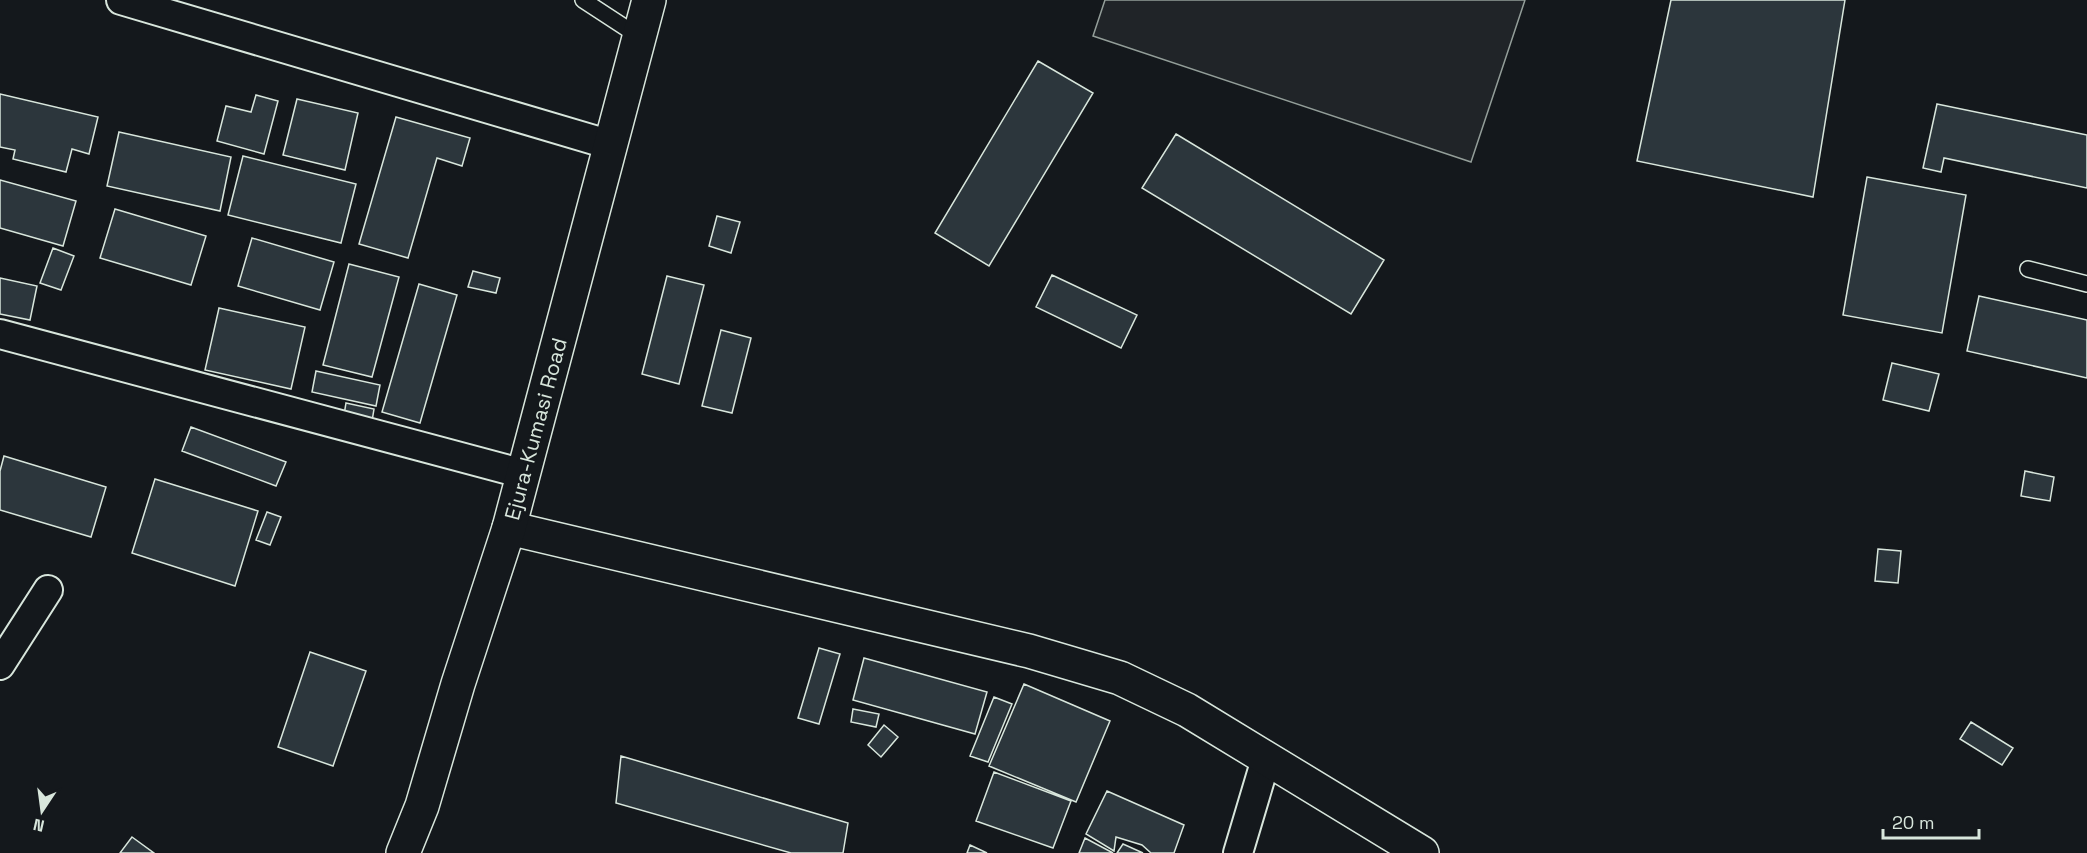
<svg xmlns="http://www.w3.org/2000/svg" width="2087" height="853" font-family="'Space Grotesk',sans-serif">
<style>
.green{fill:#202428;stroke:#939e99;stroke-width:1.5}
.building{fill:#2c363c;stroke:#d8e6dc;stroke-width:1.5}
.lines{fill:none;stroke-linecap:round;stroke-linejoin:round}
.service-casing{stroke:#d8e6dc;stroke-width:18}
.minor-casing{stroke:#d8e6dc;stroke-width:32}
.tertiary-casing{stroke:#d8e6dc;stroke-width:36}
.primary-casing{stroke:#d8e6dc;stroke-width:36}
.service{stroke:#14181c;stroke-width:15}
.minor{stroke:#14181c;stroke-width:28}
.tertiary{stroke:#14181c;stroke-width:33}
.primary{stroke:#14181c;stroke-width:33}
.labels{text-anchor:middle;stroke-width:4.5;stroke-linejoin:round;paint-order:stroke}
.street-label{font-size:21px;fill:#d8e6dc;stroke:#14181c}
</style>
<rect width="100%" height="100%" fill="#14181c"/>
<path class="green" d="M1105,0h420l-54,162 -378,-126z"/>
<path class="building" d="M1671,0h174l-32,197 -176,-36z
M1038,61l55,32 -104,173 -54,-33z
M0,94l98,23 -9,37 -17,-5 -6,23 -53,-13 2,-9 -15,-3z
M256,95l22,6 -14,53 -47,-13 9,-35 25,6z
M297,99l61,14 -13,57 -62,-15z
M1937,104l150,31v53l-143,-30 -3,14 -18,-4z
M396,117l74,21 -8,28 -25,-8 -29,100 -49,-14z
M119,132l112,25 -11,54 -113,-25z
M1176,134l208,126 -33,54 -209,-126z
M243,156l113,28 -15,59 -113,-28z
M1867,177l99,18 -24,138 -99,-18z
M0,180l76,21 -13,45 -63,-18z
M115,209l91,27 -15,49 -91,-27z
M717,216l23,6 -9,31 -22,-7z
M252,238l82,24 -14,48 -82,-24z
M53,248l21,8 -13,34 -21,-7z
M349,264l50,13 -27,100 -49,-12z
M473,271l27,7 -4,15 -28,-6z
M1052,275l85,40 -16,33 -85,-41z
M667,276l37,9 -25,99 -37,-10z
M0,278l37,8 -7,34 -30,-6z
M419,284l38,11 -37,128 -38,-11z
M1979,296l108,24v58l-120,-27z
M219,308l86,19 -14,62 -86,-19z
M721,330l30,8 -19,75 -30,-7z
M1892,363l47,11 -10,37 -46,-11z
M316,371l64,14 -4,21 -64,-14z
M346,403l28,6 -2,12 -28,-6z
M191,427l95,35 -10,24 -94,-35z
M4,456l102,31 -15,50 -91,-27v-39z
M2025,471l29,6 -4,24 -29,-5z
M155,479l103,32 -23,75 -103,-33z
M267,512l14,5 -11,28 -14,-5z
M1878,549l23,2 -3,32 -23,-2z
M819,648l21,6 -21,70 -21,-6z
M310,652l56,19 -33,95 -55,-19z
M864,658l123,34 -12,42 -122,-34z
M1024,684l86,37 -34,81 -87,-36z
M994,697l18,7 -24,58 -18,-6z
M853,709l26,5 -3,13 -25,-5z
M1971,722l42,26 -11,17 -42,-26z
M884,725l14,12 -17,20 -13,-12z
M621,756l227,67 -5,30h-52l-175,-50z
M994,772l77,29 -18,47 -77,-27z
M1107,791l77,34 -10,28h-23l-9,-8 -26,-8 -2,14 -28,-17z
M132,837l22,16h-34z
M1085,838l28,15h-34z
M1123,844l20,9h-26z
M970,845l17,8h-20z"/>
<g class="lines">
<g class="service-casing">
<path id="service" d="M583,0l49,32 8,2
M2028,269l59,15"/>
</g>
<g class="minor-casing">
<path id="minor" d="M121,0l490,145
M0,334l524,140
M0,665l48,-75
M1238,853l28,-94"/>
</g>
<g class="tertiary-casing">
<path id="tertiary" d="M509,528l520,123 91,27 67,32 235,143"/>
</g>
<g class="primary-casing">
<path id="primary" d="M403,853l19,-47 36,-122 51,-156 140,-528"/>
</g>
<use href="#service" class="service"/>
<use href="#minor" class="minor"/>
<use href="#tertiary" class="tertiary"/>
<use href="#primary" class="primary"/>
</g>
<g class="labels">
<g class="street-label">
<text transform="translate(536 429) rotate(-75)" y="7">Ejura-Kumasi Road</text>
</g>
</g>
<g transform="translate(42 811) rotate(193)" stroke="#14181c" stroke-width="4.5" paint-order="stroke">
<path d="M0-4.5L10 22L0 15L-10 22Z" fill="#d8e6dc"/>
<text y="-9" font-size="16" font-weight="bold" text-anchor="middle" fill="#d8e6dc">N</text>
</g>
<path d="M1883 829v9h96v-9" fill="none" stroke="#d8e6dc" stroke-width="3"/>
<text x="1892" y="829" font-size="18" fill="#d8e6dc" stroke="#14181c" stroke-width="4.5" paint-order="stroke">20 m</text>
</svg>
